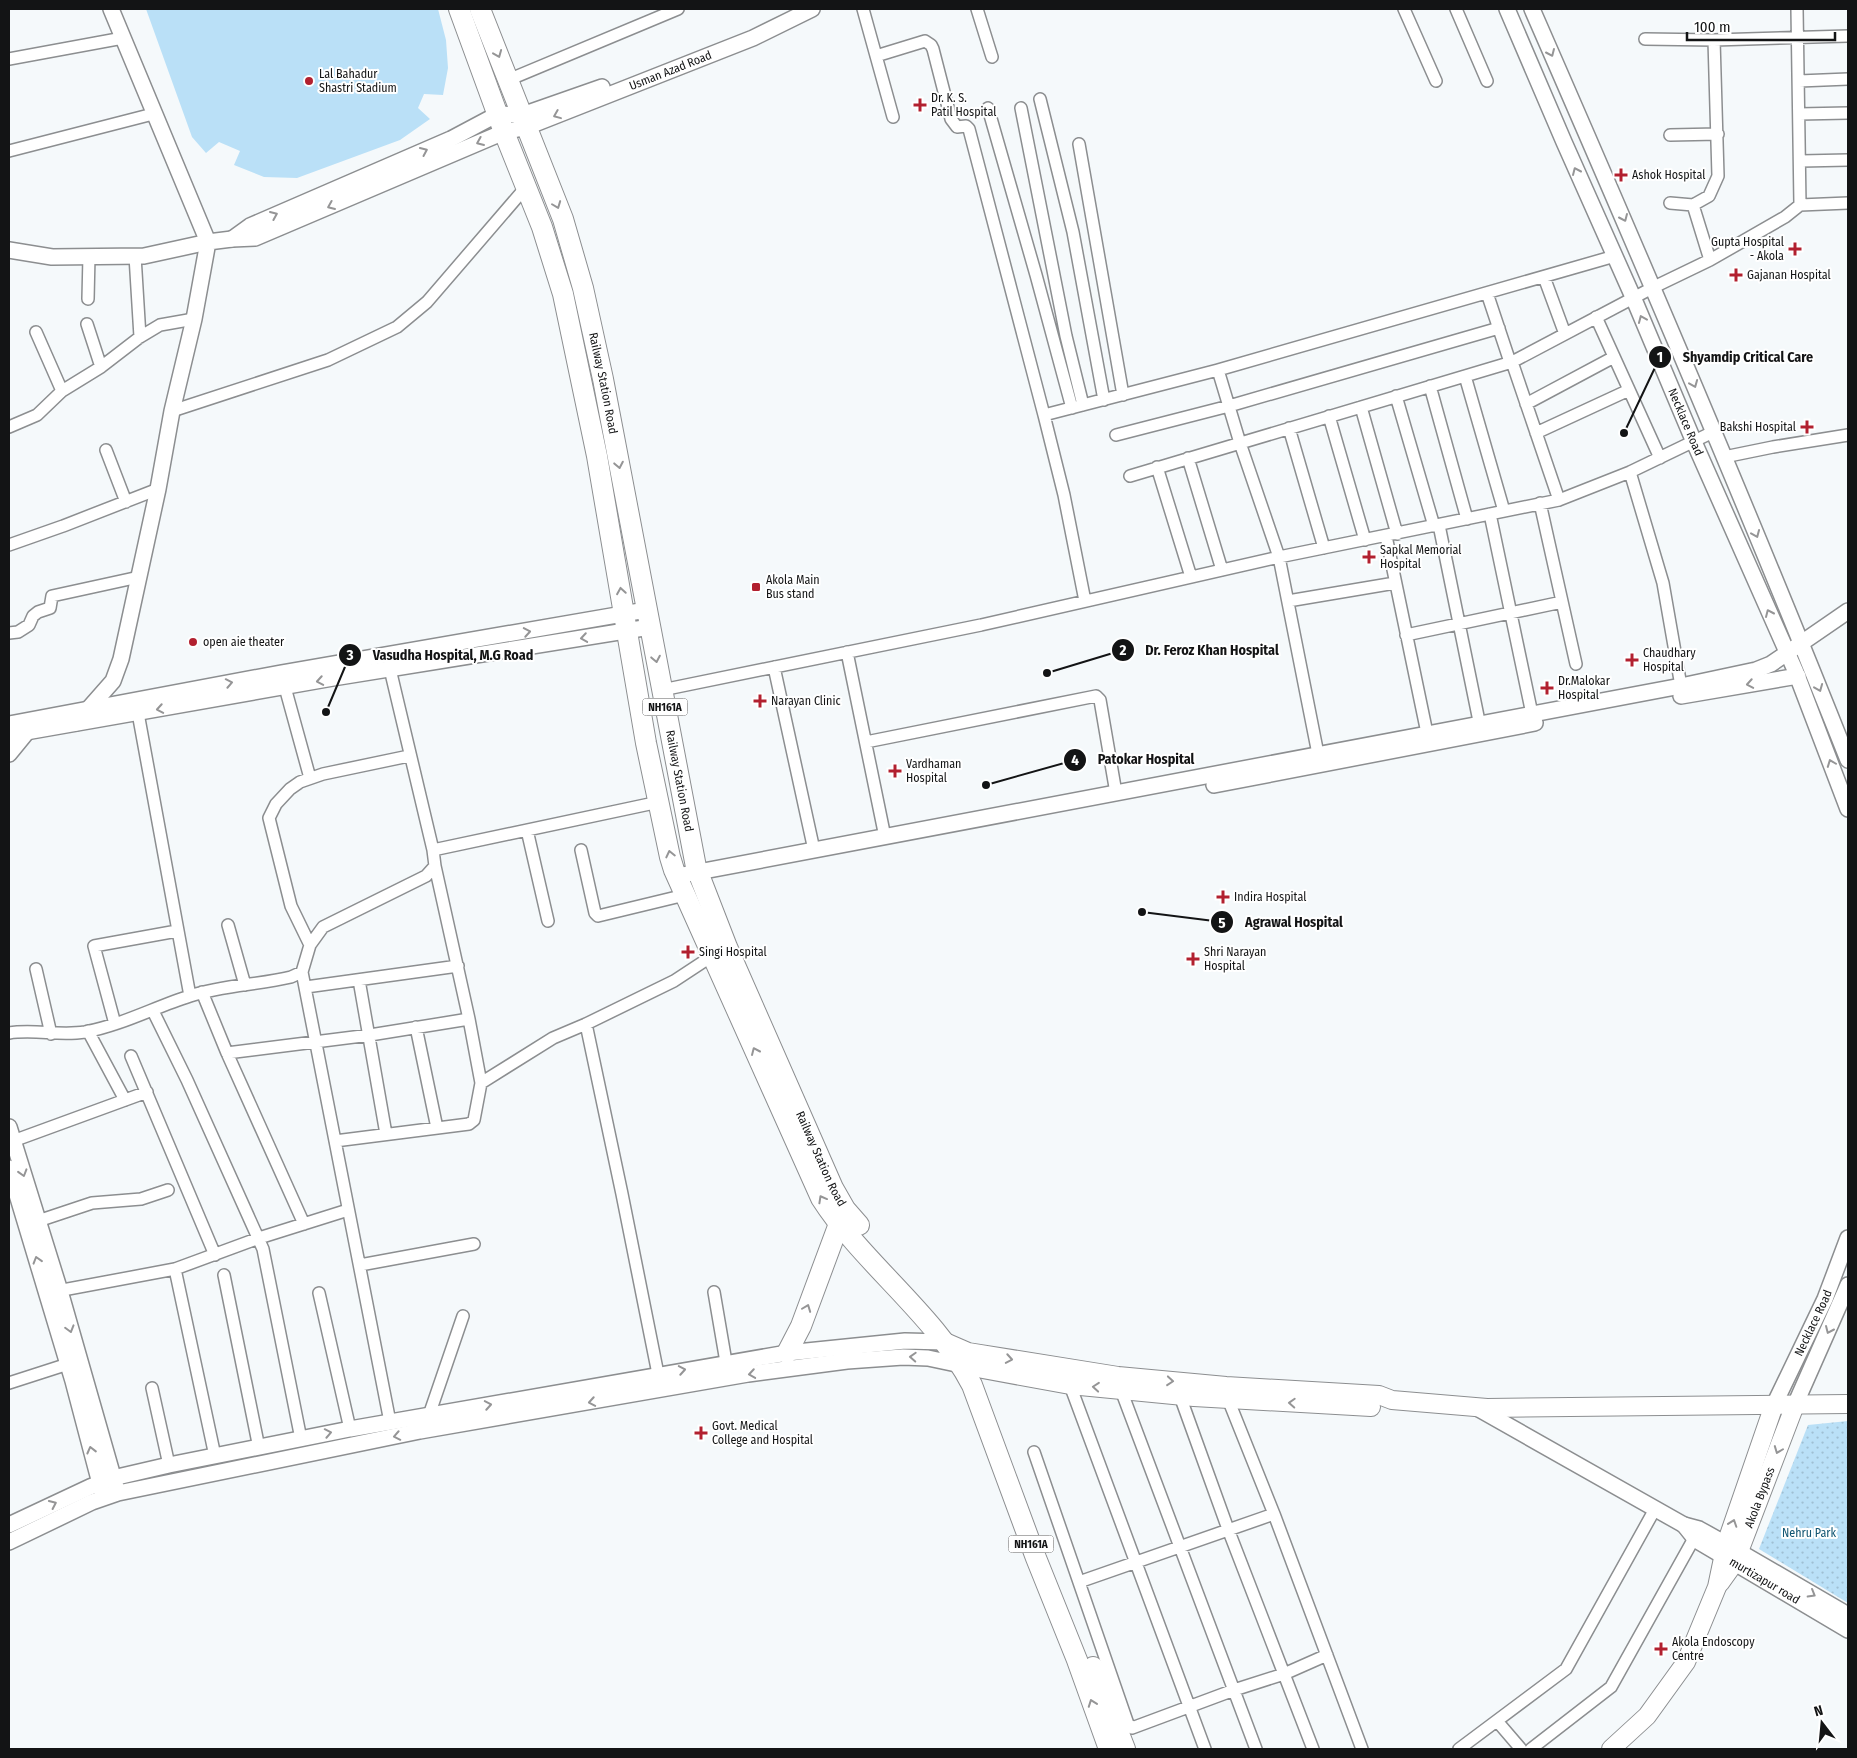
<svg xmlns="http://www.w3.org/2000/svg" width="1857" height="1758" font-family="'Fira Sans Condensed',sans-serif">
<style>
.green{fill:#bae0f7}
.park{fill:url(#park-dots)}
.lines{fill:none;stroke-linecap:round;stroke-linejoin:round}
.street-casing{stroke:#8c8e90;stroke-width:14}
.secondary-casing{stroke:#8c8e90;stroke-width:18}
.primary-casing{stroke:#8c8e90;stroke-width:20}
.highway-casing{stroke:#8c8e90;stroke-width:22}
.street{stroke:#fff;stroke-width:11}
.secondary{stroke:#fff;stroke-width:15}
.primary{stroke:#fff;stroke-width:18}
.highway{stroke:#fff;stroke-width:20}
.oneway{stroke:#959596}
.poi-dot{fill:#b2202f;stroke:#fff;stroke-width:2}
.labels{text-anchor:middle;stroke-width:4;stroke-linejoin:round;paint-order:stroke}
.shield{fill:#fff;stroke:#5a5a5b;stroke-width:1}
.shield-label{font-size:11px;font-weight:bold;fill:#131415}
.street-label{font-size:12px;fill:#131415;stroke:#fff}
.poi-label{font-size:12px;fill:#131415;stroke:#fff;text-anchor:start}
.park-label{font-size:12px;fill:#115573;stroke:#fff}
.leader{fill:none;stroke:#131415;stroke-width:2}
.callout-dot{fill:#131415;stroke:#fff;stroke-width:2}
.mark-label{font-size:15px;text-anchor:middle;font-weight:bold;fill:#fff}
.callout-label{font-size:14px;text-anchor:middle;font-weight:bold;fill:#131415;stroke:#fff;stroke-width:4;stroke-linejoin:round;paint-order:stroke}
</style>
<defs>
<pattern id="park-dots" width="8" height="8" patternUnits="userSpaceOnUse" patternTransform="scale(1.25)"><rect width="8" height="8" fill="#bae0f7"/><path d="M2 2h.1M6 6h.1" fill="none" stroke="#9fbfd3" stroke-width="1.8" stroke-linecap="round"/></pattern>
</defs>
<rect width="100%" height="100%" fill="#f5f9fb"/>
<path class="green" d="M146,9h292l8,31 2,28 -5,27 -19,-1 -6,14 12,11 -30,21 -103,38 -33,-1 -30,-12 6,-14 -21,-9 -13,11 -14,-16z"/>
<path class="park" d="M1848,1421v182l-89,-54 49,-124z"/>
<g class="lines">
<g class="street-casing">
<path id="street" d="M863,9l30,108
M977,9l15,48
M1404,9l32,72
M1456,9l31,72
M1797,9l3,196
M1645,39l69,1 134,-4
M876,56l49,-15 6,4 2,4 18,70 6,8 9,-1 3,3 75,286
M9,59l114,-21
M508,80l170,-71
M1799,81l49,-2
M1040,99l33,133 31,168
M988,108l48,167 36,133
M1021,108l45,228 17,69
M1799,114l49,-1
M1670,135l48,-1
M1079,144l44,251
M9,151l144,-37
M1801,161l47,-1
M1670,203l23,2 16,-9 9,-20 -4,-136
M1693,205l17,55
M135,256l5,81
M1544,277l21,57
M1487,293l23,69
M88,299l1,-43
M1596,317l64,141
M87,324l14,43
M36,332l26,59
M1512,362l47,138
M1465,376l39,135
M1430,386l37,133
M1396,396l38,130
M1526,404l88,-47
M1361,407l36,127
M172,411l156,-51 69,-33 30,-25 99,-115
M1329,416l36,124
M9,427l28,-12 25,-24 39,-24 39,-30 20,-12 34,-6
M1289,428l35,120
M1536,433l93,-43
M1116,435l113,-29 270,-78
M106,450l20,52
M1724,457l49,-10 75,-12
M1188,458l34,112
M1157,467l34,110
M1630,472l33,111 18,103
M1130,476l382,-114 142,-75 56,-27 75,-43 15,-12 48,-2
M1540,503l36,161
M1490,514l42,200
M1439,525l42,206
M1386,536l41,197
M9,545l54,-19 95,-37
M1085,601l-21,-106 -20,-80 174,-45
M1288,601l107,-18
M9,633l9,-1 11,-7 4,-9 5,-4 12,-4 2,-12 87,-19
M1406,635l156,-33
M847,652l38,185
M774,667l40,183
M283,680l27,98
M662,690l319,-65 298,-68 280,-57 71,-28 83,-40
M138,713l52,283
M866,742l230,-46 4,4 16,93
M1318,754l-39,-197 -39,-114 -22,-73 397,-114
M527,830l21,91
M433,850l226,-48
M581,850l14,63 3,3 87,-21
M228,925l17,60
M310,945l-19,-39 -22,-88 7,-14 14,-15 10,-7 23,-8 86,-18
M36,969l15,65
M302,972l88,450
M359,980l27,154
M306,987l152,-21
M202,992l25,61 77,171
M153,1011l34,69 76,169 38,190
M115,1024l-21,-78 83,-15
M586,1024l36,170 36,180
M416,1027l21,101
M88,1031l37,69
M9,1033c25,-4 50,3 76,-1 37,-7 70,-25 105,-36 33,-11 68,-11 101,-19l11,-5 8,-27 13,-18 103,-51 9,-10 -2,-16 -43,-181
M227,1053l143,-18 99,-16
M131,1056l84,199
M481,1083l72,-45 33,-14 88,-43 38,-25
M13,1141l134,-49
M335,1141l134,-17 5,-4 7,-37 -12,-64 -34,-153
M38,1221l54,-18 49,-4 27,-9
M360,1265l114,-21
M175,1269l40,187
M224,1275l35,173
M52,1292l123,-23 84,-31 89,-28
M714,1292l12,70
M319,1293l31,136
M9,1383l59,-19
M1070,1385l135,364
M152,1388l17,77
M1121,1390l135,359
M1180,1396l48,133 85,220
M1228,1399l46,115 88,235
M427,1421l36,-105
M1034,1452l94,272 4,4 102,-38 50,-16 43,-19
M1079,1582l195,-68
M1497,1721l24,28
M1459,1749l107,-80 89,-160
M1531,1749l80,-62 86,-154"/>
</g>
<g class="secondary-casing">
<g id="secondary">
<path id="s1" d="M1507,9l57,133 69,155 61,145 101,228 53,139"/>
<path d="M1532,9c109,249 216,499 316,751"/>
<path d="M232,239l18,-13 201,-87 47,-25 24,1 80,-28"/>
<path d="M9,250l43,7 92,-1 64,-14 -97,-233"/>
<path d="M1681,696l117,-20"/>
<path id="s2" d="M76,723l37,-42 8,-22 37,-170 14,-78 22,-92 14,-77 24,-3 23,-1 249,-106 23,-5 226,-89 59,-29"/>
<path d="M9,724l272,-51 365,-63"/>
<path d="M9,735l324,-57 317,-51"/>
<path d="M9,754l18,-22"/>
<path d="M1214,785l321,-62"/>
<path d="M677,876l1004,-190 75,-16 15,-6 77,-53"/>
<path d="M9,1127l51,164 56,196"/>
<path d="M9,1168l64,213 29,110"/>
<path id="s3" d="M1774,1405l51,-106 23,-61"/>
<path d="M1795,1405l53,-120"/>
<path d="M1477,1408l207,117 15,4 27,15 122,71"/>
<path d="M9,1525l81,-38 23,-9 56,-13 181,-36 437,-76 118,-12 40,1"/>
<path id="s4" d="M1684,1525l12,15 152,90"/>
<path d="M9,1542l83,-40 26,-9 302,-62 328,-57 99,-13 56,-4 25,1 33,7"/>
</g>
</g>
<g class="primary-casing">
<g id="primary">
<path d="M945,1342l23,10 150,24 108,10 153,9 13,5 95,8 361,-4"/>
<path d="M961,1365l109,20 124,12 177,10"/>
<path id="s5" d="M1720,1583l15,-21 60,-157"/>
<path d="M1611,1749l36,-33 39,-54 31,-75 9,-43 48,-139"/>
</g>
</g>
<g class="highway-casing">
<g id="highway">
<path d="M459,9l45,123 38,95 21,67 34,162 49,287 24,114 4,13 147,328c43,67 113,115 151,187l64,173 41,102 32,89"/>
<path id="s6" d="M480,9l83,210 20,69 20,91 93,488 31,80 106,241 12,21 14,16"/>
<path d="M787,1353l14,-27 42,-113"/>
<path d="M1093,1667l32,82"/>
</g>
</g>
<use href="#street" class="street"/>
<use href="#secondary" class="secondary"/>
<use href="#primary" class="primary"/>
<use href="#highway" class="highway"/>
</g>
<defs><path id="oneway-chevron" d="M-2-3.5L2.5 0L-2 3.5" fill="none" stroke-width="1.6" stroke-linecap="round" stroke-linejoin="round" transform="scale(1.25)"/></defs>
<g class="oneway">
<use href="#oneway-chevron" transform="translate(1551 53) rotate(66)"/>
<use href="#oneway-chevron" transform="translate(498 54) rotate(68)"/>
<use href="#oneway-chevron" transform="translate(557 115) rotate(158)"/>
<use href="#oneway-chevron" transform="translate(480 142) rotate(157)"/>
<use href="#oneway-chevron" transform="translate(424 151) rotate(-24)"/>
<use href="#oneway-chevron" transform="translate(1576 171) rotate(-114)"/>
<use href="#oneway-chevron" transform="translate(557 205) rotate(69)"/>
<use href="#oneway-chevron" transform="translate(331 206) rotate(157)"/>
<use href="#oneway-chevron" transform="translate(274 215) rotate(-23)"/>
<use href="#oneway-chevron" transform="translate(1624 218) rotate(66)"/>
<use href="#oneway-chevron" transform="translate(1642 319) rotate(-113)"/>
<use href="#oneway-chevron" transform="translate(1694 384) rotate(68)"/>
<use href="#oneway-chevron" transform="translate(619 465) rotate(79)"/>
<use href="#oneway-chevron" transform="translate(1756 534) rotate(67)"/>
<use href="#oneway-chevron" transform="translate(621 591) rotate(-99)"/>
<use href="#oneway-chevron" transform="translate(1769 613) rotate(-114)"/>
<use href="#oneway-chevron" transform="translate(527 632) rotate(-10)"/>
<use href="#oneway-chevron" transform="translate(584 638) rotate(171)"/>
<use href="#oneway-chevron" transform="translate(656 659) rotate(79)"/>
<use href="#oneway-chevron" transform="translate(320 681) rotate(170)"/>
<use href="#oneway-chevron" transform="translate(229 683) rotate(-11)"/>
<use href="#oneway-chevron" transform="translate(1750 684) rotate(170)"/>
<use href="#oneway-chevron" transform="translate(1819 688) rotate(68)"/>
<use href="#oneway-chevron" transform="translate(160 709) rotate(170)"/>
<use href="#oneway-chevron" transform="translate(1831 763) rotate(-111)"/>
<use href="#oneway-chevron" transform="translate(670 854) rotate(-103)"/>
<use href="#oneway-chevron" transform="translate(755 1051) rotate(-114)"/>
<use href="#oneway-chevron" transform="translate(23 1173) rotate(73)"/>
<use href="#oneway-chevron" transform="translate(822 1199) rotate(-119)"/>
<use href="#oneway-chevron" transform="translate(37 1260) rotate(-107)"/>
<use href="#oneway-chevron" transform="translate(807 1308) rotate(-69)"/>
<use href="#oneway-chevron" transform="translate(70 1329) rotate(74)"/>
<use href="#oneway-chevron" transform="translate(1829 1330) rotate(114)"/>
<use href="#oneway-chevron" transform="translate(913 1357) rotate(-177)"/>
<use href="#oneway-chevron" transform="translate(1009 1359) rotate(10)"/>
<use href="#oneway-chevron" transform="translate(682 1370) rotate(-10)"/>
<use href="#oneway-chevron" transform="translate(752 1374) rotate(171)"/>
<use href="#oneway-chevron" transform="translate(1170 1381) rotate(5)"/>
<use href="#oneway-chevron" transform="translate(1096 1387) rotate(-175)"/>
<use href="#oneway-chevron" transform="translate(592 1402) rotate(170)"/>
<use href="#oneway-chevron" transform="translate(1292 1403) rotate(-177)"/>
<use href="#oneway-chevron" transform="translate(488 1405) rotate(-10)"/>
<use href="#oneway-chevron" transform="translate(328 1433) rotate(-11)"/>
<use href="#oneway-chevron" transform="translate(397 1436) rotate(169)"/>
<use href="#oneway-chevron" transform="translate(91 1450) rotate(-104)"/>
<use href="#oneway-chevron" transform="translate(1778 1450) rotate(111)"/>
<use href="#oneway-chevron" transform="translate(53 1504) rotate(-25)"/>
<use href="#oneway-chevron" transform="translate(1733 1523) rotate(-71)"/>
<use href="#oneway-chevron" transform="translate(1812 1594) rotate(30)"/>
<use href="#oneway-chevron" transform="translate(1092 1703) rotate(-110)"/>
</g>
<g class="poi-dot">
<circle cx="309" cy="81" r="5"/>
<path d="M917.5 97.5h5v5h5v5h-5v5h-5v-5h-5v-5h5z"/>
<path d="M1618.5 167.5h5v5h5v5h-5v5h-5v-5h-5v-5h5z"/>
<path d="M1792.5 241.5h5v5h5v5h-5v5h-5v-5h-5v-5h5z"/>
<path d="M1733.5 267.5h5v5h5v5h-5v5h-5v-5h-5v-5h5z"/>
<path d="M1804.5 419.5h5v5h5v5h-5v5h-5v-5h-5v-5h5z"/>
<path d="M1366.5 549.5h5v5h5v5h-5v5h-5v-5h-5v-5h5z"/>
<rect x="751" y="582" width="10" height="10" rx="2.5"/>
<circle cx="193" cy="642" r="5"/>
<path d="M1629.5 652.5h5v5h5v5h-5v5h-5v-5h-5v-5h5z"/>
<path d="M1544.5 680.5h5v5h5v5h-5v5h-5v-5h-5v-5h5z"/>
<path d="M757.5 693.5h5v5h5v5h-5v5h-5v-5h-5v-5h5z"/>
<path d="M892.5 763.5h5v5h5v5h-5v5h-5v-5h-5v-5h5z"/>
<path d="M1220.5 889.5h5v5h5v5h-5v5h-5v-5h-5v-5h5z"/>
<path d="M685.5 944.5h5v5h5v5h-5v5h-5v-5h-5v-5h5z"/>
<path d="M1190.5 951.5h5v5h5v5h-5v5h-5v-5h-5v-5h5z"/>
<path d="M698.5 1425.5h5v5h5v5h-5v5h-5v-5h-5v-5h5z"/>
<path d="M1658.5 1641.5h5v5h5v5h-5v5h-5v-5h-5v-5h5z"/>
</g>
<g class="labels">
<g class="shield">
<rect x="642.5" y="698.5" width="45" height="17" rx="4"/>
<rect x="1008.5" y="1535.5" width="45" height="17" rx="4"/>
</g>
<g class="shield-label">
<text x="665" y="711">NH161A</text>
<text x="1031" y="1548">NH161A</text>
</g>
<g class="street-label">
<text dy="4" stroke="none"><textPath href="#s2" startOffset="1001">Usman Azad Road</textPath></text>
<text dy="4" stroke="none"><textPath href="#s6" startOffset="395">Railway Station Road</textPath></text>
<text dy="4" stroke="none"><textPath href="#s1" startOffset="450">Necklace Road</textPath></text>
<text dy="4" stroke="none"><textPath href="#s6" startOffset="800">Railway Station Road</textPath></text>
<text dy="4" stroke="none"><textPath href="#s6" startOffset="1205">Railway Station Road</textPath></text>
<text dy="4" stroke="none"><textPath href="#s3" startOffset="91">Necklace Road</textPath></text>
<text dy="4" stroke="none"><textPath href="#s5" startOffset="95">Akola Bypass</textPath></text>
<text dy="4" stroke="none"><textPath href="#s4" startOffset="99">murtizapur road</textPath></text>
</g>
<g class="poi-label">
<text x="319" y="78">Lal Bahadur<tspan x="319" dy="14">Shastri Stadium</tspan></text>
<text x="931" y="102">Dr. K. S.<tspan x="931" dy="14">Patil Hospital</tspan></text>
<text x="1632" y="179">Ashok Hospital</text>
<text x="1784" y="246" text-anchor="end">Gupta Hospital<tspan x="1784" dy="14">- Akola</tspan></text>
<text x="1747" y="279">Gajanan Hospital</text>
<text x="1796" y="431" text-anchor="end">Bakshi Hospital</text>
<text x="1380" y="554">Sapkal Memorial<tspan x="1380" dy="14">Hospital</tspan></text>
<text x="766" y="584">Akola Main<tspan x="766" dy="14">Bus stand</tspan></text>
<text x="203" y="646">open aie theater</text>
<text x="1643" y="657">Chaudhary<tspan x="1643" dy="14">Hospital</tspan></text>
<text x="1558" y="685">Dr.Malokar<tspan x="1558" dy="14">Hospital</tspan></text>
<text x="771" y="705">Narayan Clinic</text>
<text x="906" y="768">Vardhaman<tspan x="906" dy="14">Hospital</tspan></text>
<text x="1234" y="901">Indira Hospital</text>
<text x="699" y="956">Singi Hospital</text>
<text x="1204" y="956">Shri Narayan<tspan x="1204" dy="14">Hospital</tspan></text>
<text x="712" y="1430">Govt. Medical<tspan x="712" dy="14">College and Hospital</tspan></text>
<text x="1672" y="1646">Akola Endoscopy<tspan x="1672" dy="14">Centre</tspan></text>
</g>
<g class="park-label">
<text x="1809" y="1537">Nehru Park</text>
</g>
</g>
<path class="leader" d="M1624 433L1660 357M1047 673L1123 650M326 712L350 655M986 785L1075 760M1142 912L1222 922"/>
<g class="callout-dot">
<circle cx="1624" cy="433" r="5"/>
<circle cx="1047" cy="673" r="5"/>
<circle cx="326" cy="712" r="5"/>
<circle cx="986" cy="785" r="5"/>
<circle cx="1142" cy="912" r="5"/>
<circle cx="1660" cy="357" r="12"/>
<circle cx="1123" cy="650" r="12"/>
<circle cx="350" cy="655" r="12"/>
<circle cx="1075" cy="760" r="12"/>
<circle cx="1222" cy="922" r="12"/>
</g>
<g class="mark-label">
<text x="1660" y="362">1</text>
<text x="1123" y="655">2</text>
<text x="350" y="660">3</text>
<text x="1075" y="765">4</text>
<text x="1222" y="928">5</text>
</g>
<g class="callout-label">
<text x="1748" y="362">Shyamdip Critical Care</text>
<text x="1212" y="655">Dr. Feroz Khan Hospital</text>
<text x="453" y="660">Vasudha Hospital, M.G Road</text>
<text x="1146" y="764">Patokar Hospital</text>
<text x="1294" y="927">Agrawal Hospital</text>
</g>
<rect width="1857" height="1758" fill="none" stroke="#131415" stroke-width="20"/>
<g transform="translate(1822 1723) rotate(344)" stroke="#ffffff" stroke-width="4" paint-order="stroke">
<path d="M0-4L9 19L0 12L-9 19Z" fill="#131415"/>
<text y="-8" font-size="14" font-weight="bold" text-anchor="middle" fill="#131415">N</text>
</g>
<path d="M1687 32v8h148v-8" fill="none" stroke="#131415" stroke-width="2.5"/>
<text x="1694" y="32" font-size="15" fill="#131415" stroke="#ffffff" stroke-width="4" paint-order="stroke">100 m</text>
</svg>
